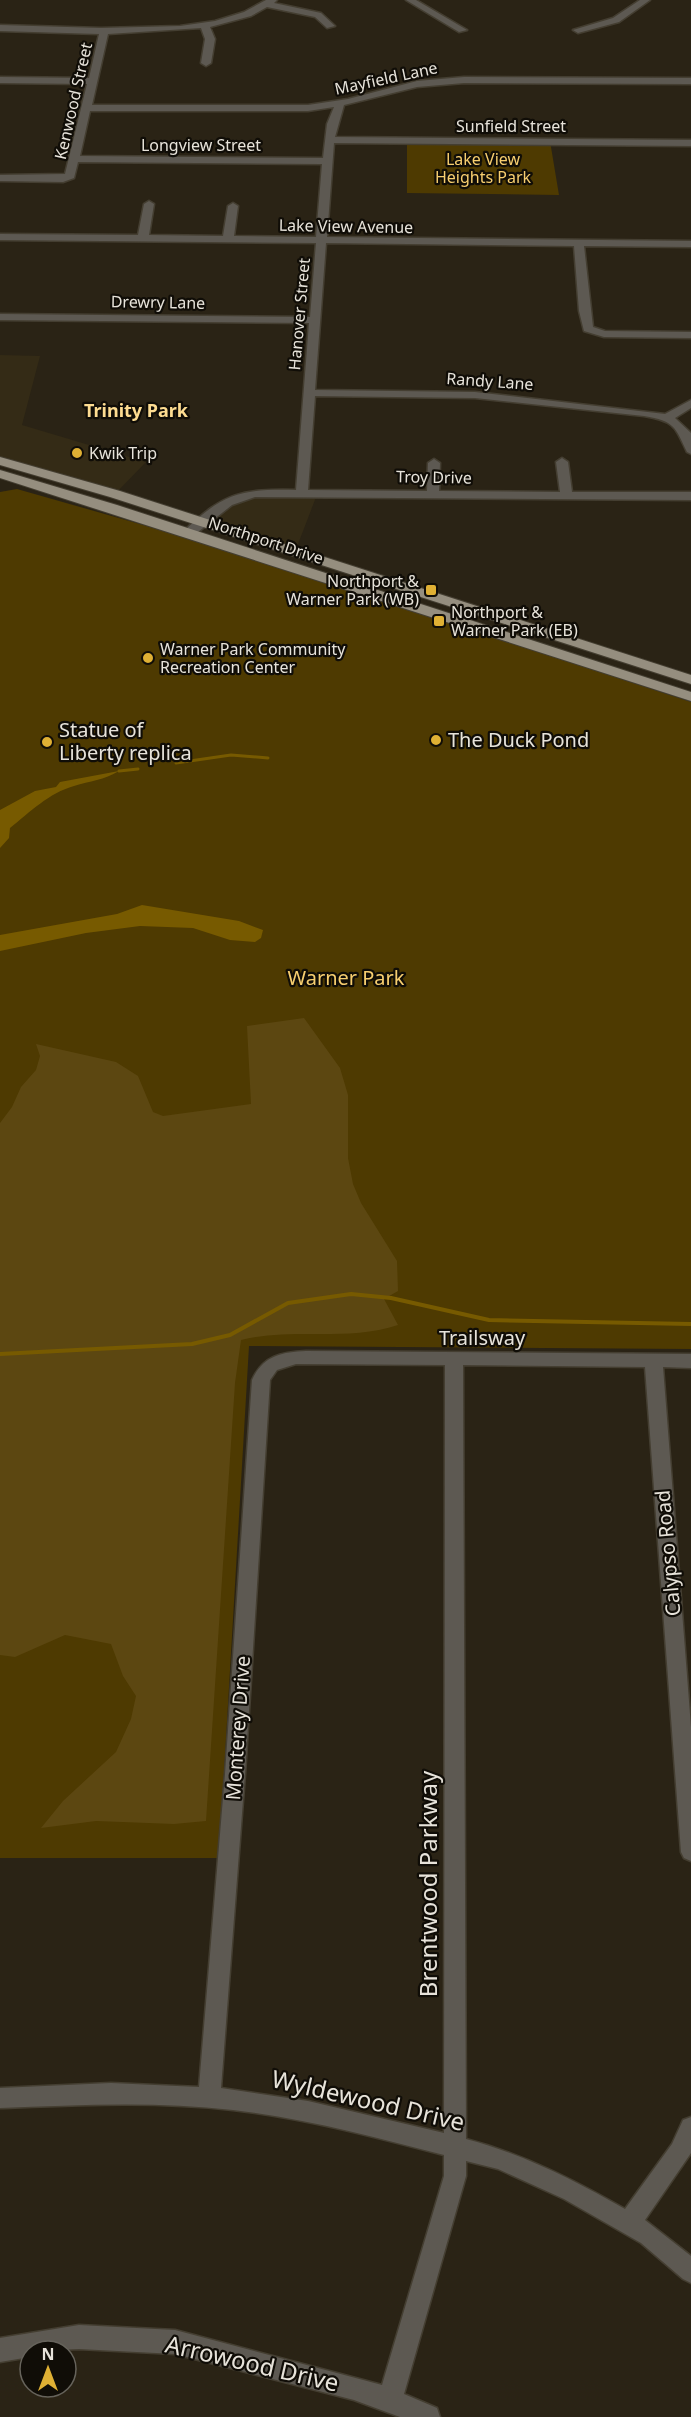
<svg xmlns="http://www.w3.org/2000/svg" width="691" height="2417" font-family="'Noto Sans',sans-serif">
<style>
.built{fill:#342b16}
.green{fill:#4e3a01}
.forest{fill:#5c4711}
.water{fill:#775a00}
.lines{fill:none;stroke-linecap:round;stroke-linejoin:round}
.stream-far1{stroke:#775a00;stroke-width:3}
.stream{stroke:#775a00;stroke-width:4}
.minor-casing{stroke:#443e31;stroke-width:3}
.major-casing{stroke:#443e31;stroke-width:2}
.minor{fill:#5d5952;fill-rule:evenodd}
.major{fill:#958e7f;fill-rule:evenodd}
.poi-dot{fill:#dfb034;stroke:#100d07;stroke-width:2}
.labels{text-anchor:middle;stroke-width:4.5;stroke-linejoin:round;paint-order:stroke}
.far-street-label{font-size:16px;fill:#e7e3da;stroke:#100d07}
.far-park-label{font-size:16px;fill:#f7ce6f;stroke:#100d07}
.far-poi-label{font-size:16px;fill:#e7e3da;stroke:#100d07;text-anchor:start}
.far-neighbourhood-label{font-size:18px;font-weight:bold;fill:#fddc91;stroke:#100d07}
.poi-label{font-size:20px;fill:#e7e3da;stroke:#100d07;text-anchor:start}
.park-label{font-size:20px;fill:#f7ce6f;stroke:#100d07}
.street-label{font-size:20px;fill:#e7e3da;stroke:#100d07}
.near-street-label{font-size:24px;fill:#e7e3da;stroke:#100d07}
</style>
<rect width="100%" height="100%" fill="#2a2315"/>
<path class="built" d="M0,355l40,1 -18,69 124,37 -31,32 -115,-33z
M318,492l-23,60 -94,-30 36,-26z"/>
<path class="green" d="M407,140l143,1 9,54 -152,-2z
M17,489l200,57 474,156v647l-442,-3 -30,512h-219v-1366z"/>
<path class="forest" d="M304,1018l36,50 8,27v63l5,26 8,19 36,58 1,30 -14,8 14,26c-50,17 -105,2 -157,15l-6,43 -29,438 -32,3 -78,-3 -55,7 22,-27 53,-49 15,-33 5,-23 -13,-20 -12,-32 -46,-9 -50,22 -15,-2v-532l12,-16 9,-20 15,-17 4,-14 -4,-12 80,18 22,14 15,36 10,4 88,-12 -4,-78z"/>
<path class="water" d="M119,771c-15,9 -29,10 -45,15 -25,7 -44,26 -64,42l-1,10 -9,10v-38l35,-19 21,-4 4,-5z
M142,905l97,16 24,9 -2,8 -6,4 -25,-2 -37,-12 -53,-2 -54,7 -86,18v-16l117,-21z"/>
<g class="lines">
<path class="stream-far1" d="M176,763l55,-8 37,3
M119,771l19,-2"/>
<path class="stream" d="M0,1354l192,-10 38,-9 58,-32 63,-9 40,4 98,22 202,4"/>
<g class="minor-casing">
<path id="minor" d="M266,0h11l-3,3 47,10 14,13 -8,2 -12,-11 -48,-10 -16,9 -41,11 5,12 -4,24 -5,3 -5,-3 4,-24 -4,-11 -93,6 -16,71h216l40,-6 69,-18 47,-4 227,1v6l-227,-1 -47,4 -73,18 -9,32 356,3v6l-357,-3 -7,94 364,4v6l-107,-1 9,81 12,4 86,1v6l-87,-1 -20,-6 -5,-20 -5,-65 -248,-3 -11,147 160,2 190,22 26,-14v8l-16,10 16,15v21l-4,-2c-12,-25 -12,-31 -43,-36l-169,-18 -160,-2 -7,94 119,1 1,-28 6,-4 6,4 -1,28 121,1 -4,-30 6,-4 6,4 4,30h119v8l-436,-3 -23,8 -39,31h-8v-6c40,-38 57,-41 111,-40l13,-167 -309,-3v-6l310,3 6,-74 -316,-3v-6l138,1 6,-31 5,-3 5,3 -5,31 74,1 5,-30 5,-3 5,3 -4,30 82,1 6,-73 -244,-2 -4,16 -11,4 -63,-1v-6l65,-1 22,-90 -87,-1v-6l89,1 10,-44 -99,-3v-6l101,3 79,-2 35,-5 29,-9zM334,107l-7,17 -4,34 -243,-2 10,-45h218z
M406,0h10l51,30 -8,2z
M640,0h10l-31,22 -41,11 -5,-3 40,-12z
M306,1351l385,3v14l-28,-1 28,360v134l-7,-3 -3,-6 -36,-485 -182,-2 3,774c57,15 108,41 159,70l47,-65 11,-24 8,-3v36l-46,67 46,36v27l-8,-4 -42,-36 -77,-44 -66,-30 -32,-8v15l-62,218 33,14 3,9h-40l-46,-17 -179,-46 -96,-5 -49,2v6l-30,5v-24l79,-13 96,5 207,55 62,-209v-21c-69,-18 -140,-37 -211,-45 -77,-9 -156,-5 -233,-2v-20l111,-5 88,4 26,-313 27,-394c11,-24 29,-28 54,-29zM296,1364l149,1 -1,768 -136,-32 -87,-13 24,-314 25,-394 7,-10z"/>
</g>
<g class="major-casing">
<path id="major" d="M0,457l120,34 571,184v9l-581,-187 -110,-32z
M0,470l117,35 574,187v9l-691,-223z"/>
</g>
<use href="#minor" class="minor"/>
<use href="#major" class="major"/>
</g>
<g class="poi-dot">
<circle cx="77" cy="453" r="6"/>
<rect x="425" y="584" width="12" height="12" rx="3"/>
<rect x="433" y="615" width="12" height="12" rx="3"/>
<circle cx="148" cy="658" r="6"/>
<circle cx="436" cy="740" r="6"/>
<circle cx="47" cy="742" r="6"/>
</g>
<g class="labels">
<g class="far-street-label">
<text transform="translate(386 78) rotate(-12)" y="6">Mayfield Lane</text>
<text transform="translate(73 101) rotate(-77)" y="6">Kenwood Street</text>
<text x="511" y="132">Sunfield Street</text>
<text x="201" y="151">Longview Street</text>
<text transform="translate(346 226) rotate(1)" y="6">Lake View Avenue</text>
<text transform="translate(158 302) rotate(1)" y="6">Drewry Lane</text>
<text transform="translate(299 314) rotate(-85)" y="6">Hanover Street</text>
<text transform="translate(490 381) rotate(4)" y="6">Randy Lane</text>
<text transform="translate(434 477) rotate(1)" y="6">Troy Drive</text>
<text transform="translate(266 540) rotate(18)" y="6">Northport Drive</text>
</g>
<g class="far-park-label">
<text x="483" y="165">Lake View<tspan x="483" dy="18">Heights Park</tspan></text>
</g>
<g class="far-poi-label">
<text x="89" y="459">Kwik Trip</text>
<text x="419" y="587" text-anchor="end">Northport &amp;<tspan x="419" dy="18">Warner Park (WB)</tspan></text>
<text x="451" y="618">Northport &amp;<tspan x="451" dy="18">Warner Park (EB)</tspan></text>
<text x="160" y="655">Warner Park Community<tspan x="160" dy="18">Recreation Center</tspan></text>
</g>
<g class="far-neighbourhood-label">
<text x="136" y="417">Trinity Park</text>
</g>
<g class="poi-label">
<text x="59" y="737">Statue of<tspan x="59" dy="23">Liberty replica</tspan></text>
<text x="448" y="747">The Duck Pond</text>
</g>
<g class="park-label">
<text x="346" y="985">Warner Park</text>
</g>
<g class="street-label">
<text x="482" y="1345">Trailsway</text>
<text transform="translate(668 1553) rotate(-95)" y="7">Calypso Road</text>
<text transform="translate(238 1728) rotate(-86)" y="7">Monterey Drive</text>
</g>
<g class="near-street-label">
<text transform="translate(429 1884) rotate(-90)" y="8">Brentwood Parkway</text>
<text transform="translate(368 2101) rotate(13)" y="8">Wyldewood Drive</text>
<text transform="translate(252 2364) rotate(13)" y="8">Arrowood Drive</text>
</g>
</g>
<g transform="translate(48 2369)"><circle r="28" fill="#100d07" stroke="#66635b" stroke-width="1.5"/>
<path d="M0-4.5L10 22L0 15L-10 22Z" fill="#dfb034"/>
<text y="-9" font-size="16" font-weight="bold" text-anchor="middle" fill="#e7e3da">N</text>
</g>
</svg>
